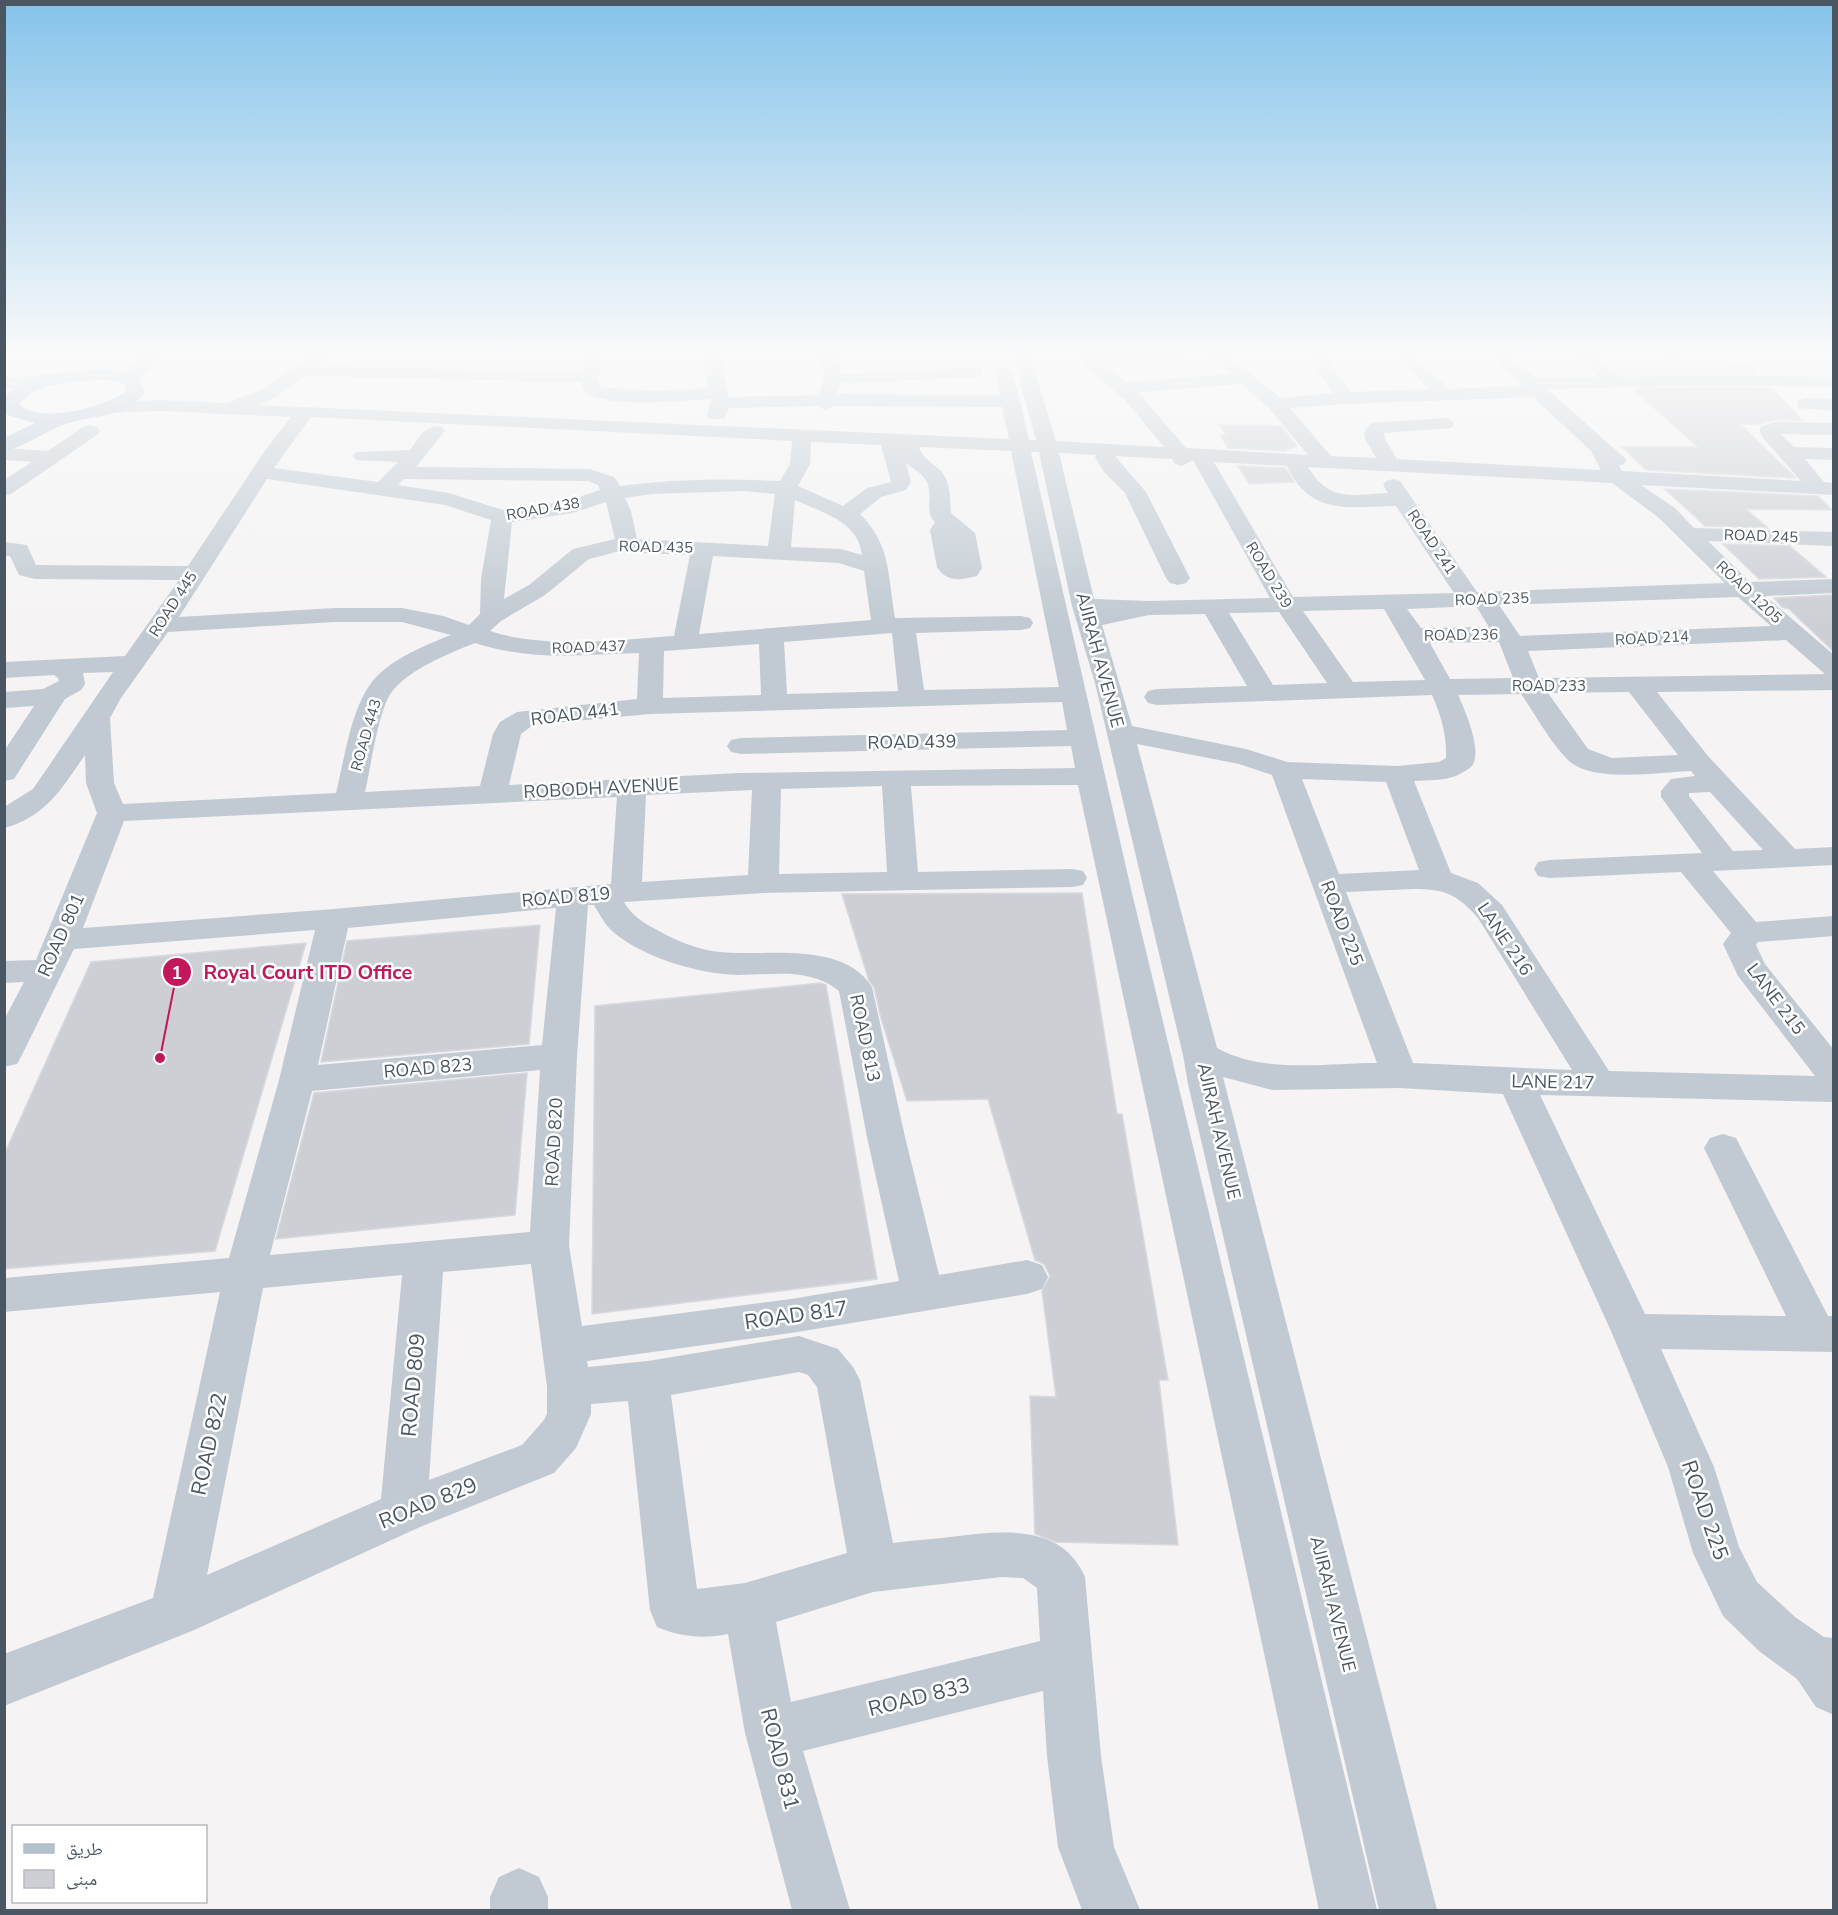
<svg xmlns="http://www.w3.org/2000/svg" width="1838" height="1915" font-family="'Nunito Sans','Noto Naskh Arabic',sans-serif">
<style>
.building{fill:#cdcfd5;stroke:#d7d9de;stroke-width:1.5}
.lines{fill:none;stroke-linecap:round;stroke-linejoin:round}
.minor{fill:#c1cad2;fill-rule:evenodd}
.major{fill:#b3c2d1;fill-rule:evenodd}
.labels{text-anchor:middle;stroke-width:5;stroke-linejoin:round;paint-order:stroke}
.far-street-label{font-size:15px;fill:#4a5661;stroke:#fff}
.street-label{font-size:18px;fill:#4a5661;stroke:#fff}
.near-street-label{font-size:21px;fill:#4a5661;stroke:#fff}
.leader{fill:none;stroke:#c2185b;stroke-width:2}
.callout-dot{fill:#c2185b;stroke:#fff;stroke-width:2}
.mark-label{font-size:18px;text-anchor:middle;font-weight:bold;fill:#fff}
.callout-label{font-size:20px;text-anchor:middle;font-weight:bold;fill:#c2185b;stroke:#fff;stroke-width:5;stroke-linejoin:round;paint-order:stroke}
</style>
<rect width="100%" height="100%" fill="#f5f3f3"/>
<path class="building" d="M1671,359l77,4 10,10 -137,2 -15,-13z
M1713,387l59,1 30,32h-26l-15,4h-21l56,54 -150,-8 -24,-23h76l-65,-58z
M1220,425l61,1 16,20 -13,5 -56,-3 -8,-13h6z
M1238,466l48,2 8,14 -45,2z
M1665,489l153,7 14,14 -86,-1 22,19 -63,-2z
M1723,544l67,2 36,31 -67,2z
M1833,595v56l-44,-42 -7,-2 -8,-9z
M1082,893l35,221h5l46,266h-9l19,165 -122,-3 -21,-8 -5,-138 26,1 -14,-106 8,-15 -6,-12 -9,-4 -47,-161 -81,2 -26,-83 -7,-31 -5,-6 -27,-87z
M540,925l-11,119 -208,18 26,-121z
M306,943l-91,308 -211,18v-114l87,-193z
M820,983l6,2 51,294 -285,35 3,-308z
M527,1073l-12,142 -239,24 38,-146z"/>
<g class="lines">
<path class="minor" d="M311,354h15l2,3 -9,9 262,5 5,-17h18l-6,23 3,10 50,4 57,-3 -7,-34h18l10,43 90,-2 5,-22 -5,-19h18l5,20 133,-7 6,1 3,4 -3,4 -6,1 -127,6 -7,-2 -4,13 163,1 -5,-24 3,-4h12l3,4 16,69h7l-24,-86h18l26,87 108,6 -38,-46 -38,-32 -9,-15h18l3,5 39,-5h56l-9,5 -77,10 18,13 103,-8 -22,-20h20l52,44 53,-5 -27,-39h18l26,38 78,-3 -32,-35h19l33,35 74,-3 -33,-32h20l26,24 63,-1 -25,-23h20l27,23 93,-2 121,2v10l-121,-2 -166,4 80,71 -3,4 -5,2 3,5 179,10 -38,-43 -4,-8 3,-4 14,-4 58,1v12l-53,-1 13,13 40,1v12l-29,-1 19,23 10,1v12l-193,-10 34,23 19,20 140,4v14l-126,-5 42,41 84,-3v14l-69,3 69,59v35l-177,2 51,64 87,93 39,-2v18l-121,6 43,51 78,-6v20l-76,6 -2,3 9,19 69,86v52l-294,-7 105,219 141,2 -82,-168 6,-10 13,-4 13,4 92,178h6v36l-173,-3 53,118 25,80 18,35 38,35 29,20 10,1v77l-18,-8 -19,-28 -38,-28 -36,-35 -30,-63 -25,-86 -57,-136 -108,-237 -103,-6 -128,2 -49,-13 214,833h-58l-191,-826 -5,-29 -88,-372 -23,-77 -33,-154h-8l100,437 246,1021h-58l-241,-1125 -167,1 7,86 154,-3 11,2 4,7 -4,7 -11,2 -309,6 -139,9c8,14 21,22 35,29 18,10 39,19 61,21 46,5 122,-12 152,35l33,150 34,138 88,-15 15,5 6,12 -6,12 -15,5 -236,39 -204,28 1,6 60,-6 151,-25 39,13 15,18 7,13 33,163c22,-3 44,-4 65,-7 47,-5 104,-12 127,41l16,179 13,91 26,63h-58l-24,-63 -11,-91 -4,-65 -240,60 47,159h-58l-47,-177 -17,-99c-25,5 -47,3 -71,-7l-7,-17 -22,-209 -37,3v10l-15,34 -22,25 -134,54 -228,104 -188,75v-52l149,-56 67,-306 -216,20v-34l225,-20 50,-178 36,-150 -241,19 -52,106 -5,9 -13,3v-47l20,-38 -20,1v-22l32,-1 61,-147 -11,-30 -1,-28c-23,33 -39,62 -81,73v-21l29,-18 80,-117 -30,1 2,11 -4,6 -16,9 -51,80 -10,2v-30l30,-45 -30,2v-16l39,-3 16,-8 -1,-3 -4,-3 -50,3v-16l121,-6 54,-76 -144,-1 -16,-4 -9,-19h-6v-14l23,3 9,20 152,1 78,-117 25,-32 -130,-6 -48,2 -7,-2 -2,-4 2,-4 55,-3 66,3 36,-14zM305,376l276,6 5,12c33,14 89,7 125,5l-4,16 3,4h14l5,-11 88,-2 8,4 8,-4 169,1 7,32 -750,-34 17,-8zM1241,384l28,24 39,47 -122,-7 -48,-56zM1533,397l58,54 10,19 -204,-11 -12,-20 -1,-6 67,-5 3,-4 -3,-4 -7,-2 -73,5 -7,9 1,7 11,19 -45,-2 -41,-48 55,-4zM311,417l481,24 -2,23 -10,17c-54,-3 -108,-2 -160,5l-6,-9 -24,-8 -174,-2 29,-36 -3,-4c-16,-4 -23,11 -32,23l-54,2 -3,4 3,4 42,2 -20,20 -104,-14zM811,442l70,3 10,37 -24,6 -24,18 -45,-20 12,-22zM919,447l92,4 48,236 -135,3 -8,-57 105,-3 9,-2 3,-5 -3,-5 -9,-2 -126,2c-7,-41 -4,-74 -35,-104l21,-17 25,-7 5,-8 -5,-19c6,5 15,10 19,16 10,13 -2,32 10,43l-5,8 7,37c10,16 23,13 40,9l5,-8 -7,-35 -24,-20c-1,-14 0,-31 -10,-42 -9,-9 -18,-12 -22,-24zM1059,453l37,2 -1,2 9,15 21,21 41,85 4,5 8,2 8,-2 4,-5 -44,-86 -31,-36 57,3 3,5 7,2 11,-6 77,138 -121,3 -55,-2zM1214,462l73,4c23,50 62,41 109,40l58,87 -161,4zM1308,467l304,16 47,35 66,65 -248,9 -77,-111 -7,-2 -7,2 -3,4 5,8c-37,2 -59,9 -80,-26zM267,479l178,26 46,15 -10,59 -1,35 -11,11 -26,-9 -41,-8h-67l-156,9zM404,479l184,2 10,4 2,5 -32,11 -65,9 -54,-17 -51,-8zM743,491l32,3 -7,52 -131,-7 -6,-28 -6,-13 27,-4zM795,500c28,13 63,21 67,55l-21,-6 -50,-2zM606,502l9,37 -42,10 -44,36 -25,14 8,-77 60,-9zM616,552l74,3 -16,81c-56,4 -130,13 -184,-5l11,-10 44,-26 44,-36zM713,556l126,7 25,8 7,49 -172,14zM1738,597l33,29 -251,10 -21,-31zM1476,606l13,21 -68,1 -14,-19zM1384,609l41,71 -72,2 -50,-71zM1279,612l48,71 -54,2 -44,-72zM1205,614l42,72 -90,3 -9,2 -4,6 4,6 9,2 275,-10c9,20 15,41 14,63l-7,4 -42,4 -110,-4 -41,-13 -114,-23 -30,-101 47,-10zM335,622h67l49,13c-28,11 -65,26 -82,51 -19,28 -25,75 -33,107l-213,11 -9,-21 -4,-65 11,-20 47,-66zM892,633l6,58 -111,3 -3,-52zM1786,640l39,34 -286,4 -11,-27zM1499,642l14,36 -63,1 -20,-36zM475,643c55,18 107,12 164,10l-2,46 -120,13 -17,10 -7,12 -13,52 -115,6c6,-25 13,-80 26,-99 16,-23 59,-40 84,-50zM759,644l2,51 -98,3 1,-47zM1629,692l49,63 -66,3 -24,-9 -40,-56zM1521,694c15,21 28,47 46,65 23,25 92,13 124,12l4,5 -24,3 -10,12v6l41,56 -153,7 -11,2 -4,7 4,7 11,2 132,-6 50,61 -8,11 15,32 77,100 -206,-5 -107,-166 -24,-22 -27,-10 -37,-92c13,-1 29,0 42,-5 5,-3 16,-7 18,-14 6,-17 -9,-52 -16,-67zM1062,702l5,28 -326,8 -10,2 -4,6 4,6 10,2 330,-8 4,22 -336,5 -230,12 12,-51 12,-9 117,-11zM1137,744l102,20 33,11 105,288c-50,0 -114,11 -160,-15zM1302,779l84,3 33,88 -80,4zM882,786l5,86 -108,2 2,-85zM752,790l-4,85 -106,7 4,-87zM1710,792l53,58 -30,1 -44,-55v-3zM617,797l-6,87 -277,25 -251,19 41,-107zM1413,889c32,0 44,5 65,29l94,152 -159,-7 -67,-171zM588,905h6c4,7 9,16 15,23 28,28 89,46 128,47 35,0 73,-8 102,16l28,146 32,144 -108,18 -209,27 -13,-80 8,-190zM556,908l-14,137 -224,20 30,-137zM540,1070l-10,162 -260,23 42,-164zM531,1264l16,123v27l-3,6 -22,25 -93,35 14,-208zM402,1275l-21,224 -174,76 56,-287zM799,1372l9,3 9,12 30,166 -102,30 -48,6 -26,-194zM1002,1577l21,1 14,10 3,53 -249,61 -15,-80 97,-30z
M58,374l6,1 3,4 -3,4 -60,6v-11z
M1806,398l28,1v12l-35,-3 -2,-4 2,-4z
M90,425l7,2 3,4 -3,4 -86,59 -7,2v-16l28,-18 -28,-2v-12l44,3 35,-24z
M519,1868l20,9 9,20v13h-58v-13l9,-20z"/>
<path class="major" d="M144,354h20l-25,25 6,13c-17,25 -50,23 -76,31 -22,6 -42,23 -65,29v-14l31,-15 -31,-9c0,-5 -1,-13 2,-18 13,-24 96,-30 120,-24zM101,380l17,1 7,4 1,6c-19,16 -88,34 -107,13 17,-22 55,-23 82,-24z"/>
</g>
<linearGradient id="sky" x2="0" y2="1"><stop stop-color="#85c3ea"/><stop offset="0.57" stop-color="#fafafa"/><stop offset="1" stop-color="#fafafa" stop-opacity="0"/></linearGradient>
<rect width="1838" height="622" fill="url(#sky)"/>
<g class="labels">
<g class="far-street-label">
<text transform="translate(543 509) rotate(-10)" y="5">ROAD 438</text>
<text transform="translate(1761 536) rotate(2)" y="5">ROAD 245</text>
<text transform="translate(1432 542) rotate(56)" y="5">ROAD 241</text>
<text transform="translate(656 547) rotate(1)" y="5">ROAD 435</text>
<text transform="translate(1269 575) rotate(59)" y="5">ROAD 239</text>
<text transform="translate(1749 592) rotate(43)" y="5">ROAD 1205</text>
<text transform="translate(1492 599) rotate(-2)" y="5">ROAD 235</text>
<text transform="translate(173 604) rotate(-57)" y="5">ROAD 445</text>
<text transform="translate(1461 635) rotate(-1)" y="5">ROAD 236</text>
<text transform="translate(1652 638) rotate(-3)" y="5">ROAD 214</text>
<text transform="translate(589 647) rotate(-2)" y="5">ROAD 437</text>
<text x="1549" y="691">ROAD 233</text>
<text transform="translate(366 735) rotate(-74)" y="5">ROAD 443</text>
</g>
<g class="street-label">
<text transform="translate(1100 660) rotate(75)" y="6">AJIRAH AVENUE</text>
<text transform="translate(575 714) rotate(-7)" y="6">ROAD 441</text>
<text transform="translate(912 742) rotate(-1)" y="6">ROAD 439</text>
<text transform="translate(601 788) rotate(-3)" y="6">ROBODH AVENUE</text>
<text transform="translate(566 897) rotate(-5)" y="6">ROAD 819</text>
<text transform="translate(1342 923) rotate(69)" y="6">ROAD 225</text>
<text transform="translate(61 935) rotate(-66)" y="6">ROAD 801</text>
<text transform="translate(1505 939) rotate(56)" y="6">LANE 216</text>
<text transform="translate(1776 999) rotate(53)" y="6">LANE 215</text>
<text transform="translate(865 1038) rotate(78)" y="6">ROAD 813</text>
<text transform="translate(428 1068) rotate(-5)" y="6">ROAD 823</text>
<text transform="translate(1553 1082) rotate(1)" y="6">LANE 217</text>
<text transform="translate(1219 1131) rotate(77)" y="6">AJIRAH AVENUE</text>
<text transform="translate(554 1142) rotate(-87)" y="6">ROAD 820</text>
<text transform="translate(1333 1604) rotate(76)" y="6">AJIRAH AVENUE</text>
</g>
<g class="near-street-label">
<text transform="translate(796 1315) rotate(-8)" y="7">ROAD 817</text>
<text transform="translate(413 1385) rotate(-85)" y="7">ROAD 809</text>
<text transform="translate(209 1444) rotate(-78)" y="7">ROAD 822</text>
<text transform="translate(428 1503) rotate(-22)" y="7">ROAD 829</text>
<text transform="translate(1705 1510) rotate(71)" y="7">ROAD 225</text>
<text transform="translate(919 1697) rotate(-14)" y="7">ROAD 833</text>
<text transform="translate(780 1759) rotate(76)" y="7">ROAD 831</text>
</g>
</g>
<path class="leader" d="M160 1058L177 972"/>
<g class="callout-dot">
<circle cx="160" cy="1058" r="6"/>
<circle cx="177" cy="972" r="15"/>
</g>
<g class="mark-label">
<text x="177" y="979">1</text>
</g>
<g class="callout-label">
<text x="308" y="979">Royal Court ITD Office</text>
</g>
<rect width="1838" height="1915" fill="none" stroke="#4a5661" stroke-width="12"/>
<rect x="12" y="1825" width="195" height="78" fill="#ffffff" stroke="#b7bbc0" stroke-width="1.5"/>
<rect x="24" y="1844" width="30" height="9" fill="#b3c2d1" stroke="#b7bbc0" stroke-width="1.5"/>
<text x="66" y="1855" font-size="18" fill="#4a5661">طريق</text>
<rect x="24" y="1870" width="30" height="18" fill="#cdcfd5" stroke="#b7bbc0" stroke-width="1.5"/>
<text x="66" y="1885" font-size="18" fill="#4a5661">مبنى</text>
</svg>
